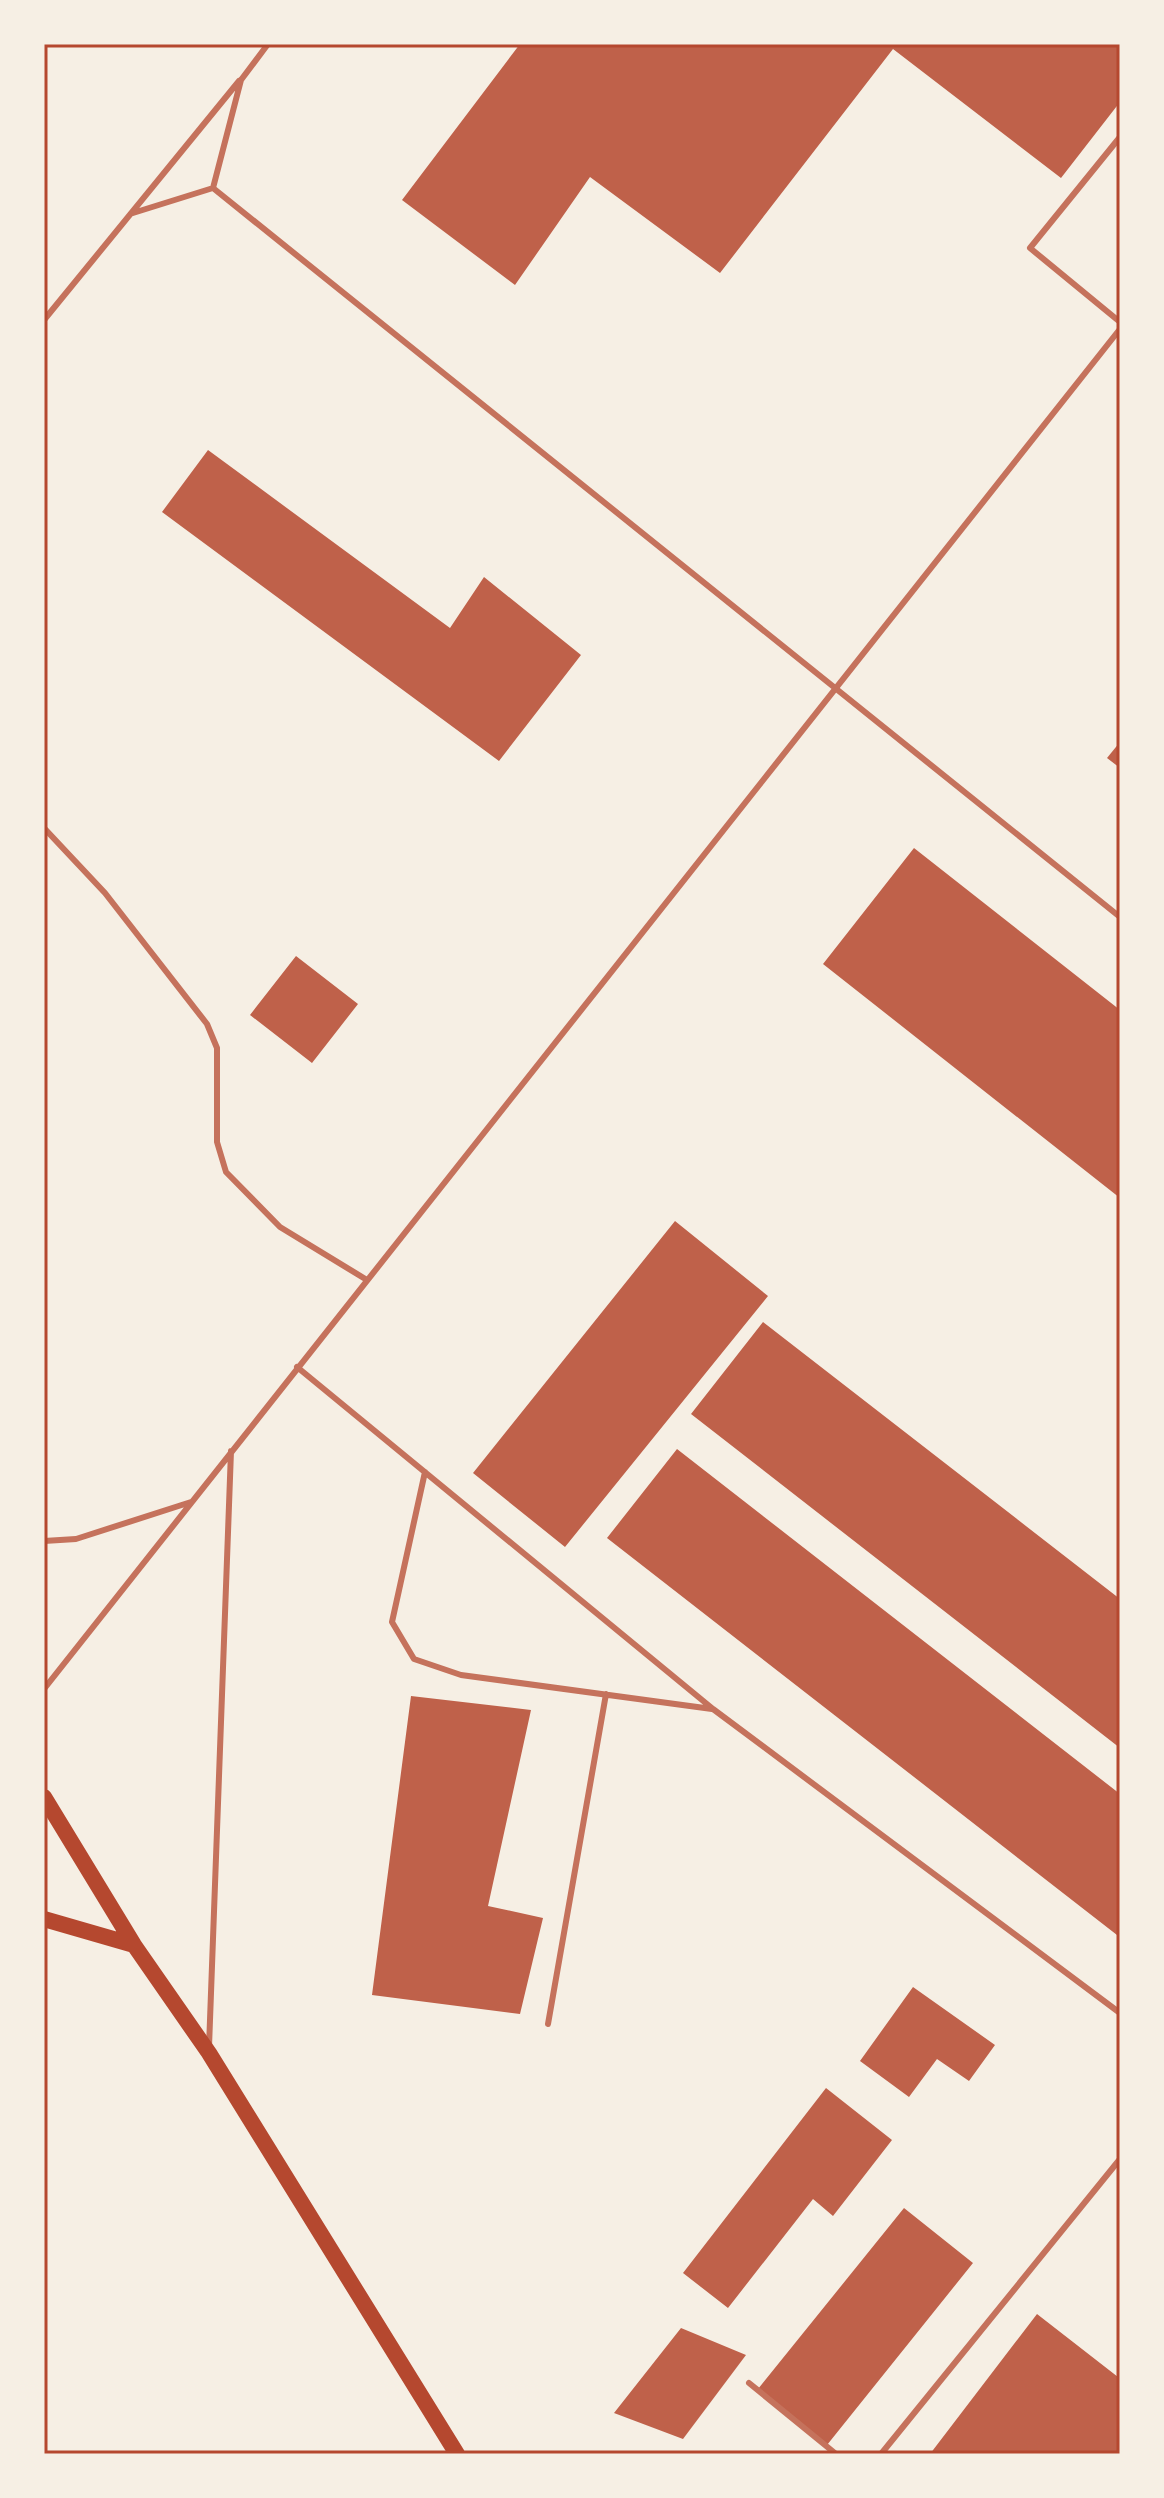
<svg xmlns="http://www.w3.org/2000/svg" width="1164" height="2498" font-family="'Crimson Pro',serif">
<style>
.building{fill:#bf614a}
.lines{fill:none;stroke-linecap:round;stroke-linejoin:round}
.service{stroke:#c5725c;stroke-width:6}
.secondary{stroke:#b5482f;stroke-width:16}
.neatline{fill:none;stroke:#b5482f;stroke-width:3}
</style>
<rect width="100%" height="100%" fill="#f6efe4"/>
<path class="building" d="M520,44h600v58l-59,76 -168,-129 -173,224 -130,-96 -75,108 -113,-85z
M208,450l242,178 34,-51 97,78 -82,106 -337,-249z
M1120,742v26l-13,-10z
M914,848l206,162v188l-297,-234z
M296,956l62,48 -46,59 -62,-48z
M675,1221l93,75 -203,251 -92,-74z
M763,1322l357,277v149l-429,-334z
M677,1449l443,345v137l-3,4 -510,-397z
M411,1696l120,14 -43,196 55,12 -23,96 -148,-19z
M913,1987l82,58 -26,36 -32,-22 -28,38 -49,-36z
M826,2088l66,52 -59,76 -20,-17 -85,109 -45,-35z
M904,2208l69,55 -146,182 -69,-56z
M1037,2314l81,63 2,-3v80h-190z
M681,2328l65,27 -63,84 -69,-26z"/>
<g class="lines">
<path class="service" d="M268,44l-27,36 -28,108 907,729
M1120,137l-90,111 90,74
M133,213l80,-25
M44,320l195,-239
M44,828l61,65 102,131 10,24v94l9,30 54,55 87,53
M297,1367l416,342 407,304
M425,1472l-33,150 22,37 47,16 251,34
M44,1541l32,-2 115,-37
M44,1689l1076,-1360
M548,2024l58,-330
M209,2047l22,-596
M749,2383l87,71
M881,2454l239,-295"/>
<path class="secondary" d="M44,1797l90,148 75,108 248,401
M44,1919l90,26"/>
</g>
<rect width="1164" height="2498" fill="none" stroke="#f6efe4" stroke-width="92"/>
<rect x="46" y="46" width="1072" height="2406" class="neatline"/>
</svg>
